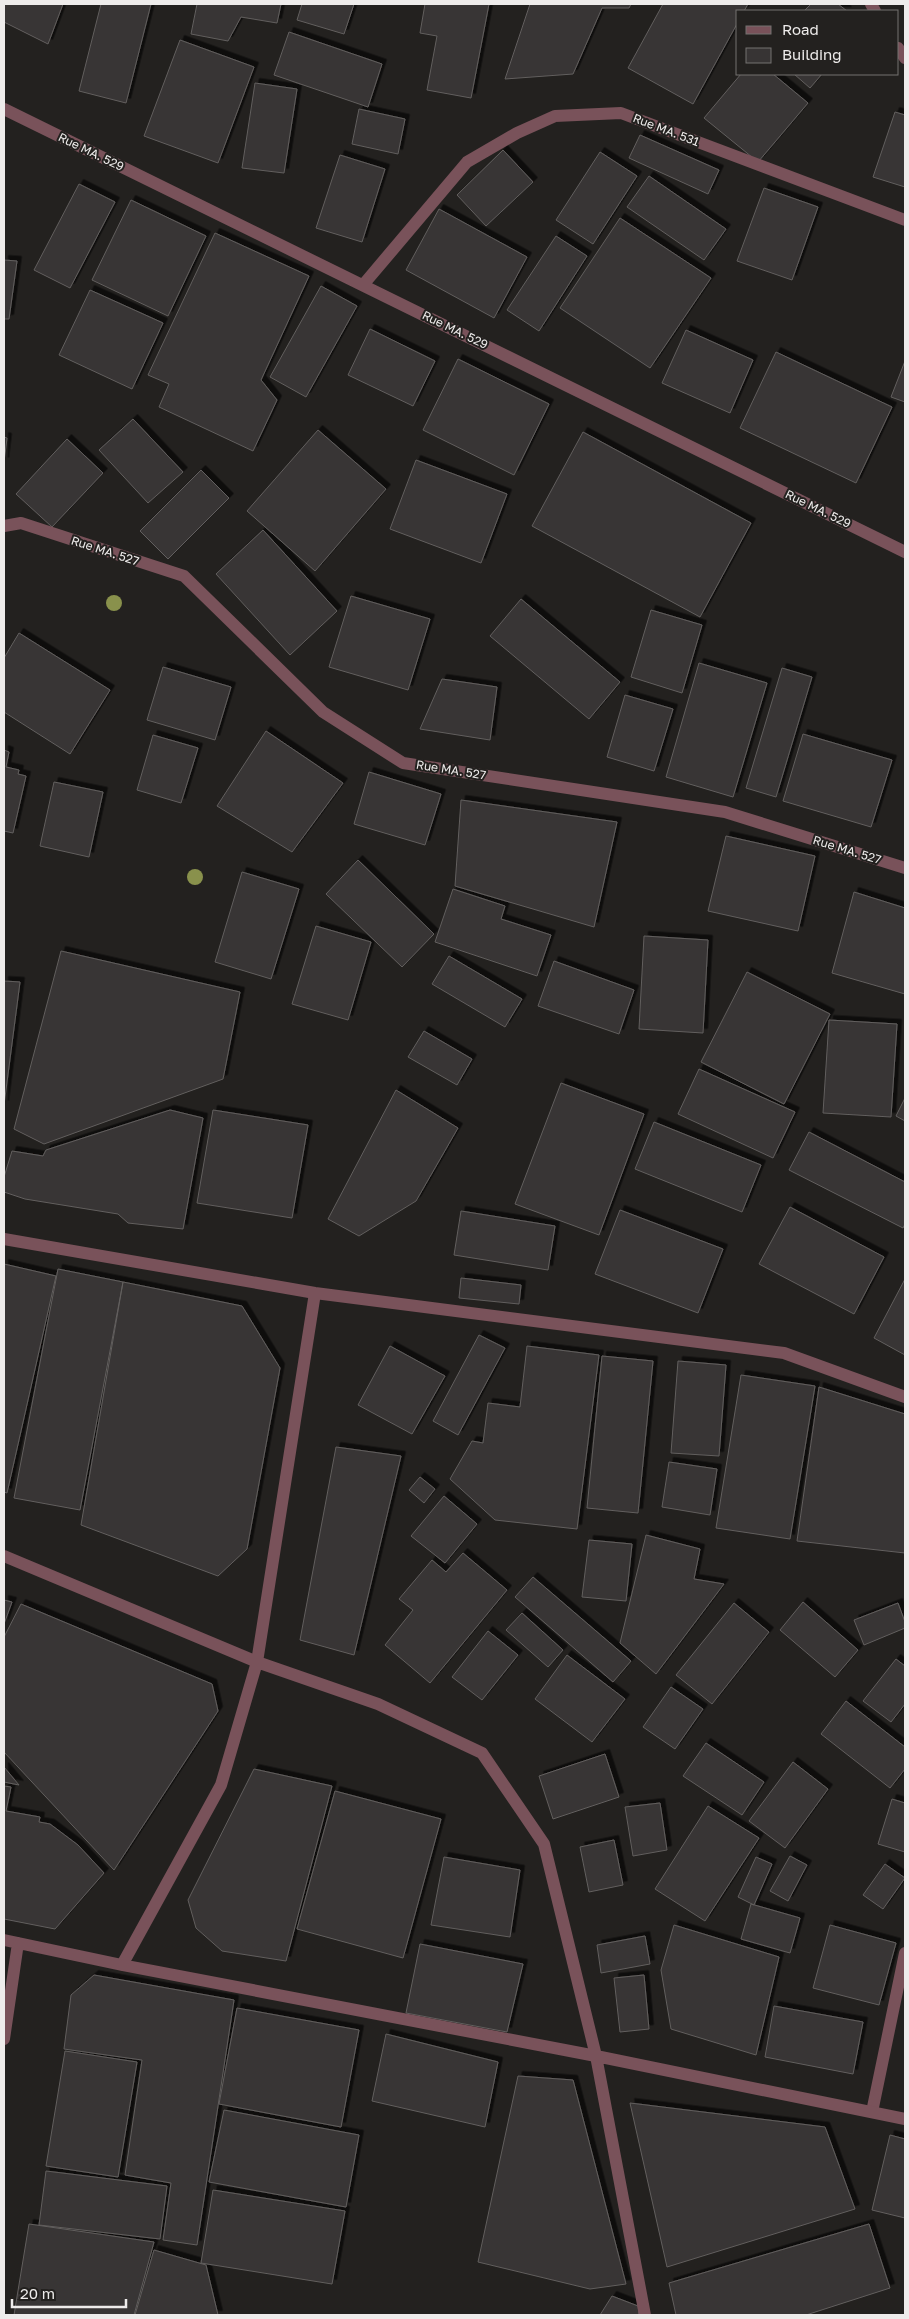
<svg xmlns="http://www.w3.org/2000/svg" width="909" height="2319" font-family="'Golos Text',sans-serif">
<style>
.building{fill:#373434;stroke:#625f5e;filter:url(#shadow)}
.lines{fill:none;stroke-linecap:round;stroke-linejoin:round}
.service{stroke:#79525a;stroke-width:12}
.minor{stroke:#79525a;stroke-width:12}
.tree{fill:#89914c}
.labels{text-anchor:middle;stroke-width:4;stroke-linejoin:round;paint-order:stroke}
.street-label{font-size:12px;fill:#eeeceb;stroke:#23211f}
</style>
<defs>
<filter id="shadow"><feDropShadow dx="4.5" dy="-4.5" stdDeviation="0" flood-color="#0009"/></filter>
</defs>
<rect width="100%" height="100%" fill="#23211f"/>
<path class="building" d="M4,4h59l-15,40 -44,-22z
M101,4h50l-25,99 -47,-12z
M197,4h84l-4,19 -36,-6 -13,24 -37,-7z
M302,4h52l-10,30 -47,-14z
M425,4h64l-18,94 -44,-8 10,-54 -17,-3z
M530,4h101l-2,4h-27l-29,66 -68,5z
M663,4h85l-4,7h-6v11l-45,82 -65,-36z
M811,4h27l9,7h-43z
M289,32l93,32 -14,43 -94,-32z
M180,40l74,27 -36,96 -74,-27z
M741,74h32l35,29 -50,59 -54,-44z
M794,74h28l-12,14z
M255,83l42,6 -13,84 -42,-5z
M359,109l46,10 -7,35 -46,-10z
M895,112l10,3v72l-32,-10z
M640,135l79,35 -11,24 -79,-36z
M503,150l30,32 -47,44 -29,-31z
M600,152l37,24 -44,68 -37,-24z
M340,155l45,14 -23,73 -46,-14z
M649,176l77,53 -22,31 -77,-53z
M79,184l36,18 -45,86 -36,-18z
M764,188l54,19 -26,73 -55,-19z
M131,200l75,36 -38,80 -76,-36z
M439,209l88,48 -33,61 -88,-48z
M620,218l91,60 -61,90 -90,-60z
M215,233l94,43 -48,104 16,20 -24,51 -94,-44 10,-23 -21,-9z
M556,236l31,20 -48,75 -32,-21z
M4,260l13,1 -8,58h-5z
M321,286l36,20 -51,91 -36,-20z
M90,290l73,33 -31,66 -73,-34z
M370,329l65,32 -22,45 -65,-31z
M686,330l67,30 -23,53 -68,-30z
M776,352l116,55 -36,76 -116,-55z
M458,359l91,45 -35,71 -91,-45z
M905,361v41l-14,-5z
M133,419l50,53 -35,31 -49,-53z
M318,430l68,59 -71,82 -68,-60z
M583,432l168,91 -51,94 -168,-91z
M4,437l3,1 -3,24z
M67,439l36,34 -51,54 -36,-33z
M416,460l91,34 -26,69 -91,-34z
M201,470l28,28 -61,61 -28,-28z
M263,530l74,81 -47,44 -74,-81z
M351,596l79,23 -22,71 -79,-23z
M521,599l99,83 -31,37 -99,-83z
M651,610l51,15 -20,68 -51,-16z
M19,633l91,57 -40,64 -66,-42v-54z
M699,663l68,20 -34,114 -67,-20z
M163,667l68,20 -16,53 -68,-20z
M782,668l30,9 -36,120 -30,-9z
M442,679l55,8 -7,53 -70,-11z
M625,695l48,14 -19,62 -47,-14z
M266,731l77,52 -51,69 -75,-46z
M803,734l89,26 -21,67 -88,-26z
M153,735l45,13 -17,55 -44,-13z
M4,750l5,2 -3,15 13,3 -1,4 8,2 -13,57 -9,-2z
M369,772l72,22 -16,51 -71,-21z
M54,782l49,10 -14,65 -49,-11z
M461,800l156,22 -23,105 -139,-41z
M726,836l89,20 -17,75 -90,-20z
M358,860l76,74 -32,33 -76,-73z
M242,872l57,17 -28,90 -56,-17z
M453,889l52,17 -4,13 50,16 -14,41 -102,-34z
M854,892l51,16v86l-73,-21z
M316,926l55,16 -23,78 -56,-16z
M644,936l64,4 -5,93 -64,-4z
M61,951l179,41 -17,87 -179,65 -30,-15z
M449,956l73,43 -17,28 -73,-43z
M554,961l80,29 -15,44 -81,-28z
M747,972l83,42 -46,90 -83,-42z
M4,981l16,1 -16,123z
M829,1020l68,4 -6,93 -68,-4z
M424,1031l48,28 -15,26 -49,-28z
M699,1069l96,43 -22,46 -95,-44z
M561,1083l83,31 -45,121 -84,-31z
M396,1090l62,38 -42,73 -57,35 -31,-17z
M905,1098v23l-9,-5z
M170,1110l33,8 -20,111 -55,-6 -10,-9 -93,-15 -21,-7v-15l8,-26 31,5 3,-6z
M213,1110l95,15 -16,93 -95,-15z
M654,1122l107,43 -19,47 -107,-43z
M809,1132l96,50v42l-2,4 -114,-58z
M790,1207l94,50 -30,57 -95,-50z
M620,1210l103,39 -25,64 -103,-39z
M461,1211l94,15 -7,44 -94,-15z
M4,1264l52,12 -49,217 -3,-1z
M58,1269l65,13 -43,228 -66,-12z
M461,1278l60,7 -2,19 -60,-6z
M905,1279v76l-31,-17z
M123,1282l119,24 38,62 -33,181 -29,27 -137,-51z
M479,1335l26,13 -47,87 -25,-14z
M390,1346l55,30 -33,58 -54,-29z
M527,1346l72,9 -22,174 -82,-9 -45,-41 22,-38 11,2 5,-40 32,4z
M602,1356l51,5 -15,152 -51,-5z
M678,1361l48,4 -7,91 -48,-3z
M741,1375l74,11 -25,153 -74,-11z
M819,1387l86,27v139l-108,-12z
M336,1447l65,9 -47,199 -54,-15z
M669,1462l48,7 -7,46 -48,-8z
M420,1477l15,12 -11,14 -15,-13z
M444,1496l33,28 -32,39 -34,-27z
M646,1535l54,14 -6,30 30,5 -68,90 -36,-31z
M589,1540l43,4 -6,57 -44,-4z
M463,1553l44,37 -77,93 -45,-38 28,-35 -14,-11 33,-39 14,12z
M533,1577l98,84 -18,21 -98,-85z
M4,1600l8,2 -8,22z
M803,1602l55,48 -23,27 -55,-47z
M734,1603l35,29 -57,72 -36,-29z
M898,1603l7,19v6l-41,17 -10,-25z
M21,1604l191,80 6,27 -104,159 -110,-118v-115z
M522,1613l41,37 -15,17 -42,-37z
M488,1631l30,24 -36,45 -30,-23z
M567,1655l58,44 -33,43 -57,-43z
M896,1659l9,7v38l-14,18 -28,-21z
M671,1687l32,22 -28,40 -32,-22z
M846,1701l59,46v22l-15,19 -69,-54z
M706,1743l58,39 -22,33 -59,-39z
M605,1754l14,43 -66,22 -14,-43z
M793,1762l35,27 -43,59 -36,-27z
M4,1767l15,18 -15,-3z
M254,1769l78,17 -46,175 -64,-10 -26,-23 -8,-28z
M4,1786l7,1 -5,24 34,6 -1,5 11,2 28,21 26,28 -49,56 -51,-10z
M335,1791l106,28 -38,139 -106,-29z
M892,1799l13,4v49l-27,-8z
M660,1803l7,47 -34,6 -8,-49z
M708,1806l51,32 -54,83 -50,-32z
M614,1840l9,45 -34,7 -9,-45z
M790,1856l17,9 -19,36 -18,-10z
M444,1857l76,13 -10,67 -79,-12z
M756,1857l16,7 -18,41 -16,-8z
M885,1864l20,14 -22,31 -20,-14z
M751,1904l49,14 -10,35 -49,-14z
M674,1925l105,32 -23,98 -85,-26 -10,-59z
M830,1925l66,18 -17,62 -66,-17z
M645,1936l5,28 -49,9 -4,-28z
M420,1944l103,20 -16,68 -101,-19z
M94,1975l140,25 -37,245 -34,-5 8,-57 -46,-8 17,-115 -78,-11 7,-54z
M644,1975l5,54 -29,3 -6,-54z
M774,2006l89,16 -10,52 -88,-17z
M237,2008l122,22 -18,97 -122,-23z
M386,2034l112,28 -13,65 -113,-26z
M65,2051l72,11 -19,115 -72,-11z
M518,2076l55,4 53,204 -36,5 -112,-27z
M630,2103l195,24 30,82 -188,58z
M224,2110l135,25 -13,72 -137,-25z
M890,2135l15,4v79l-33,-8z
M46,2171l121,15 -7,53 -121,-14z
M213,2190l132,21 -13,73 -131,-21z
M29,2224l125,18 -20,73h-120z
M869,2224l21,64 -84,27h-130l-7,-32z
M154,2250l52,15 12,50h-83z
M612,2296l26,10 1,9h-39z"/>
<g class="lines">
<path class="service" d="M872,2112l33,-159"/>
<path class="minor" d="M871,4l4,7
M898,48l7,10
M4,109l901,443
M363,285l104,-123 50,-29 38,-17 66,-3 284,107
M4,526l17,-3 163,53 139,136 80,51 322,49 180,56
M4,1239l311,54 469,60 121,44
M4,1556l253,106 121,42 104,49 62,91 52,212 49,259
M4,1940l118,25 474,91 309,63
M122,1965l99,-180 36,-123 58,-369
M4,2039l14,-96"/>
</g>
<g class="tree">
<circle cx="114" cy="603" r="8"/>
<circle cx="195" cy="877" r="8"/>
</g>
<g class="labels">
<g class="street-label">
<text transform="translate(666 130) rotate(21)" y="4">Rue MA. 531</text>
<text transform="translate(91 152) rotate(26)" y="4">Rue MA. 529</text>
<text transform="translate(455 330) rotate(26)" y="4">Rue MA. 529</text>
<text transform="translate(818 509) rotate(26)" y="4">Rue MA. 529</text>
<text transform="translate(105 551) rotate(18)" y="4">Rue MA. 527</text>
<text transform="translate(451 770) rotate(9)" y="4">Rue MA. 527</text>
<text transform="translate(847 850) rotate(17)" y="4">Rue MA. 527</text>
</g>
</g>
<rect width="909" height="2319" fill="none" stroke="#eeeceb" stroke-width="10"/>
<rect x="736" y="10" width="162" height="65" fill="#23211f" stroke="#747271"/>
<rect x="746" y="26" width="25" height="8" fill="#79525a" stroke="#747271"/>
<text x="782" y="35" font-size="15" fill="#eeeceb">Road</text>
<rect x="746" y="48" width="25" height="15" fill="#373434" stroke="#747271"/>
<text x="782" y="60" font-size="15" fill="#eeeceb">Building</text>
<path d="M12 2299v8h114v-8" fill="none" stroke="#eeeceb" stroke-width="2.5"/>
<text x="20" y="2299" font-size="15" fill="#eeeceb" stroke="#23211f" stroke-width="4" paint-order="stroke">20 m</text>
</svg>
